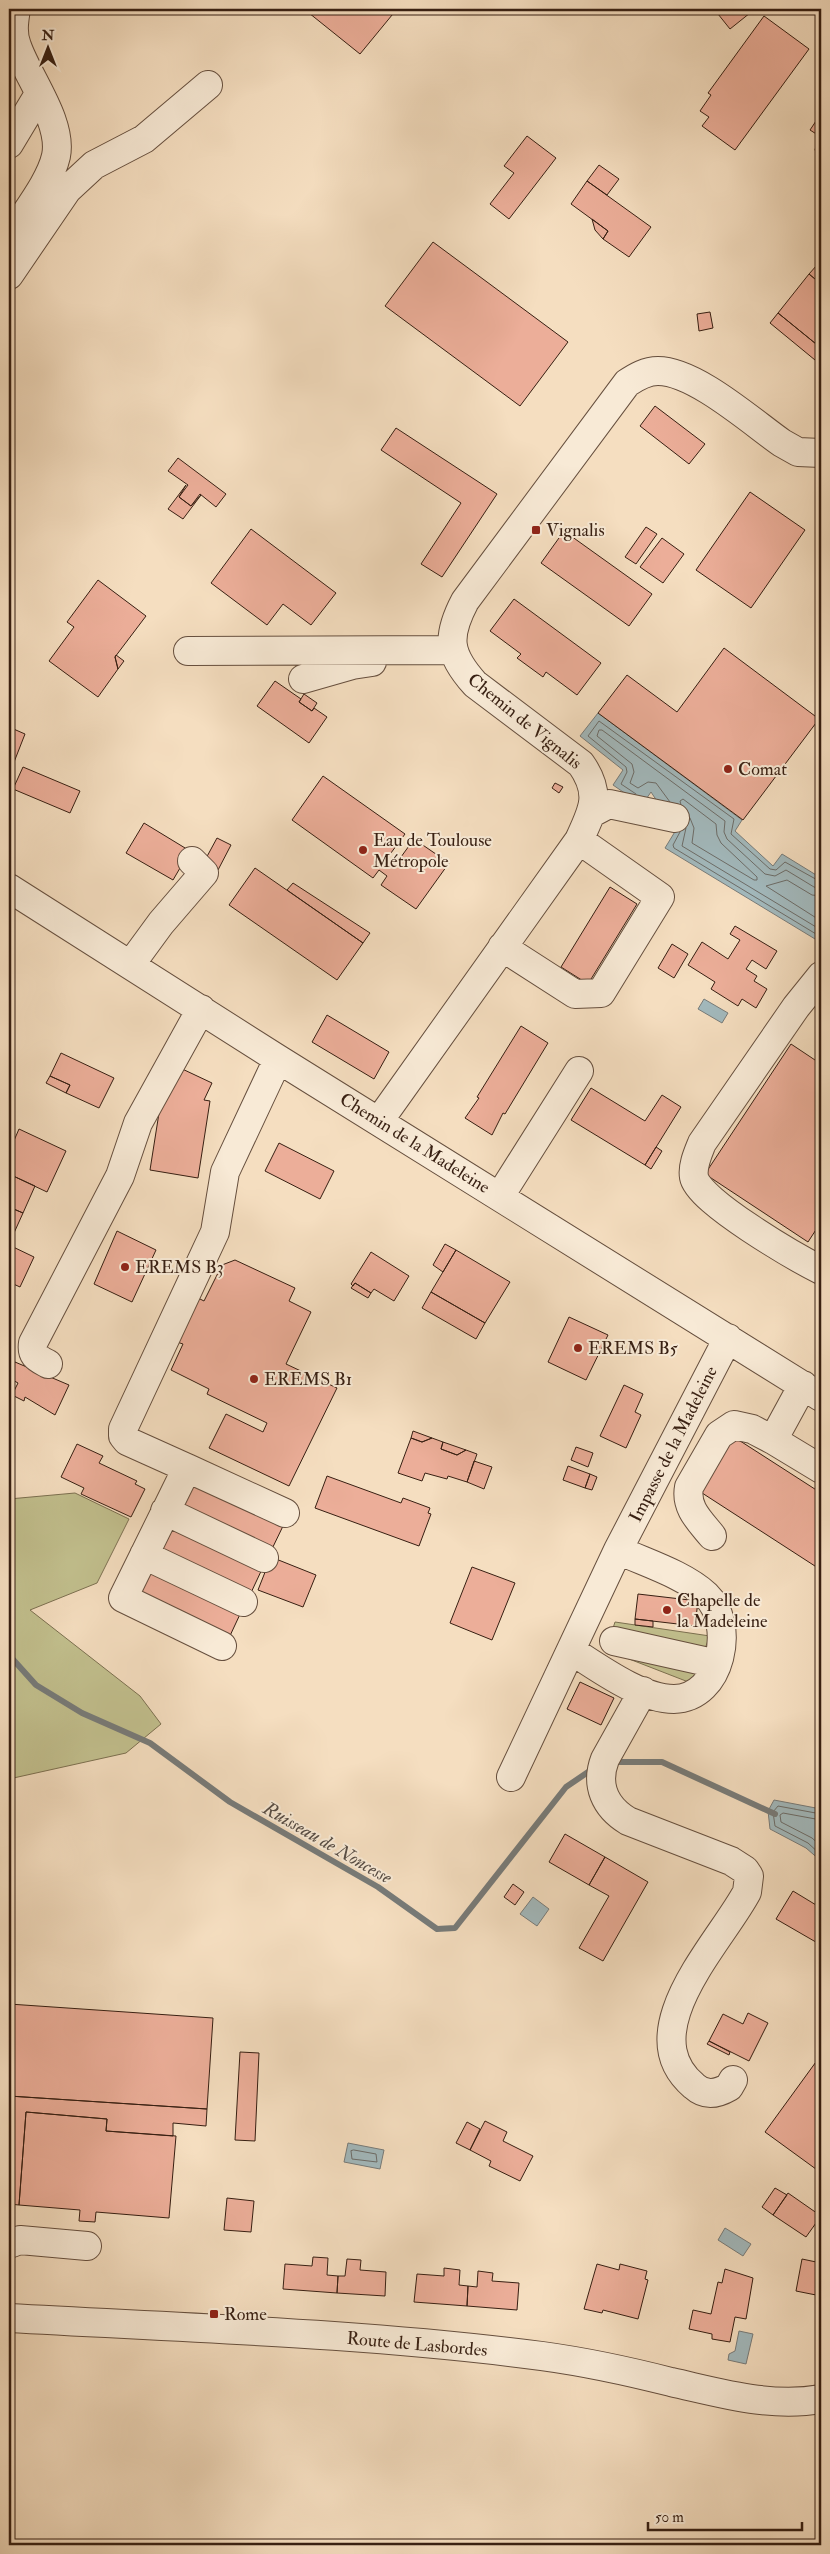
<svg xmlns="http://www.w3.org/2000/svg" width="830" height="2554" font-family="'IM FELL Double Pica',serif">
<style>
.green{fill:#c2c08e;stroke:#7c7050}
.water{fill:#a2b9bd;stroke:#777b79}
.lines{fill:none;stroke-linecap:round;stroke-linejoin:round}
.shore{stroke:#6c6c68;stroke-width:1}
.stream{stroke:#777b79;stroke-width:6}
.building{fill:#ecae99;stroke:#371f12}
.minor-casing{stroke:#664f3e;stroke-width:30}
.minor{stroke:#f8ead6;stroke-width:28}
.poi-dot{fill:#8f2418;stroke:#f8ead6;stroke-width:2}
.labels{text-anchor:middle;stroke-width:4;stroke-linejoin:round;paint-order:stroke}
.poi-label{font-size:18px;fill:#371f12;stroke:#f8ead6;text-anchor:start}
.street-label{font-size:18px;fill:#371f12;stroke:#f8ead6}
.water-label{font-size:19px;font-style:italic;fill:#574d45;stroke:#f8ead6}
</style>
<rect width="100%" height="100%" fill="#f5dec0"/>
<filter id="stains"><feTurbulence type="fractalNoise" baseFrequency=".004" numOctaves="4"/><feColorMatrix values="0 0 0 0 .2 0 0 0 0 .09 0 0 0 0 .02 0 0 0 .5 -.17"/></filter>
<radialGradient id="worn" r=".72"><stop offset=".6" stop-color="#630" stop-opacity="0"/><stop offset="1" stop-color="#630" stop-opacity=".3"/></radialGradient>
<path class="green" d="M75,1493l54,26 -32,64 -67,27 110,86 21,28 -35,29 -117,26v-280z
M615,1622l95,14 -19,47 -85,-33z"/>
<path class="water" d="M598,713l144,107 -7,11 38,35 9,-12 39,24 -1,64 -155,-94 11,-18 -25,-38 -9,13 -29,-20 10,-15 -43,-34z
M704,999l24,14 -6,10 -24,-14z
M774,1800l47,9v52l-15,-13 -36,-19 -2,-18z
M533,1897l16,12 -12,17 -17,-12z
M348,2143l36,7 -4,19 -36,-7z
M725,2228l26,16 -8,12 -25,-16z
M739,2331l14,3 -7,30 -18,-4 1,-6 6,-3z"/>
<g class="lines">
<path class="shore" d="M636,794l-15,-10 6,-12 -1,-5 -38,-31 11,-15 135,98 -3,15 39,35 6,1 9,-8 36,20
M670,802l-14,-19 -8,-1 -10,6 -8,-5 4,-11 -2,-8 -35,-28 2,-6h3l123,91 -1,11 3,7 38,35 10,2 11,-6 28,17 7,2
M681,805l-1,-4 3,-2 33,25 1,11 4,8 36,34v3h-3l-62,-37 2,-15 -4,-10
M686,828l-4,18 139,84
M680,832l-7,13 1,3 147,89
M821,896l-9,-1 -25,-15 -21,6 55,35
M821,1814l-43,-8 -5,6 2,14 33,17 13,12
M821,1820l-38,-7 -3,2 1,7 31,16 9,8
M354,2150l22,4 1,8 -25,-3 -1,-8z"/>
<path class="stream" d="M9,1655l27,30 46,28 68,30 80,59 148,85 59,42 18,-1 111,-141 28,-19
M611,1762h51l113,52"/>
</g>
<path class="building" d="M304,9h93l-37,45z
M714,9h33l3,4 -20,16z
M764,16l45,33 -74,101 -33,-24 7,-9 -9,-6 11,-16 -3,-2z
M821,100v37l-11,-7 8,-12 -1,-12z
M527,136l29,22 -47,61 -19,-15 24,-31 -10,-7z
M821,141v35l-6,-27z
M599,165l20,14 -12,16 -20,-14z
M587,181l64,46 -22,30 -26,-18 5,-8 -37,-27z
M592,219l16,12 -5,8 -8,-9z
M433,242l135,100 -48,64 -135,-100z
M817,265l4,3v16l-12,-10z
M809,274l12,10v64l-43,-35z
M710,312l3,16 -14,3 -2,-17z
M778,313l43,35v4l-6,8 -45,-37z
M655,406l50,38 -16,20 -49,-38z
M396,428l101,66 -55,83 -21,-13 40,-61 -80,-53z
M178,458l48,36 -10,13 -16,-13 -9,12 -12,-9 9,-12 -20,-14z
M186,485l-7,12 12,9 10,-11 -18,24 -15,-10z
M750,492l55,38 -54,78 -55,-38z
M646,527l11,7 -21,30 -11,-7z
M251,529l85,64 -25,32 -28,-21 -16,21 -56,-42z
M564,531l88,63 -23,32 -88,-63z
M662,538l22,16 -21,29 -23,-16z
M98,580l48,36 -31,41 3,12 -20,28 -49,-36 25,-34 -7,-5z
M514,599l87,64 -24,32 -31,-23 -3,5 -26,-19 4,-4 -31,-23z
M724,648l95,71 -76,101 -145,-107 29,-38 50,37z
M116,655l8,6 -6,8 -3,-12z
M275,681l26,18 -2,3 13,9 2,-3 13,9 -18,26 -52,-37z
M304,694l13,9 -5,8 -13,-9z
M9,727l16,7 -16,41z
M23,767l57,24 -10,22 -57,-24z
M323,776l82,58 -20,27 8,7 21,-29 35,24 -33,46 -35,-24 6,-9 -8,-6 -6,8 -81,-58z
M555,783l8,4 -4,6 -7,-5z
M144,823l46,28 -17,29 -47,-27z
M217,838l14,7 -13,25 -14,-8z
M255,868l108,75 -26,37 -108,-75z
M293,883l77,50 -7,10 -76,-53z
M610,887l27,17 -49,80 -27,-17z
M735,926l42,25 -11,18 -14,-9 -6,9 11,7 -3,5 13,8 -11,19 -14,-9 -4,7 -27,-17 4,-7 -27,-17 14,-23 26,17 12,-19 -10,-6z
M672,944l16,10 -14,24 -16,-10z
M327,1015l62,37 -15,27 -62,-37z
M521,1026l27,17 -43,71 -2,-1 -11,22 -27,-17 14,-20 -2,-1z
M791,1044l30,20v158l-13,20 -103,-68z
M61,1053l53,25 -15,30 -33,-15 4,-8 -20,-9z
M178,1067l34,16 -8,17 6,1 -12,77 -48,-8 12,-76z
M50,1076l20,9 -4,8 -20,-10z
M591,1088l54,33 17,-26 19,12 -36,58 -74,-45z
M19,1129l47,22 -19,41 -38,-18v-22z
M279,1143l55,28 -14,28 -55,-28z
M656,1147l6,4 -11,18 -6,-4z
M9,1174l26,12 -12,27 -14,-6z
M9,1207l14,6 -14,31z
M117,1231l39,19 -24,52 -38,-18z
M445,1244l11,6 -13,22 -10,-7z
M9,1245l25,12 -14,30 -11,-5z
M456,1250l54,32 -25,41 -54,-31z
M371,1252l38,24 -15,25 -20,-12 -3,4 -16,-10 -2,3 -2,-2z
M235,1260l60,28 -6,13 22,11 -25,52 51,24 -48,98 -80,-38 17,-34 37,18 4,-9 -60,-29 2,-5 -38,-19 12,-26 -6,-2 21,-44 6,3 18,-36z
M355,1283l16,10 -3,5 -17,-10z
M431,1292l54,31 -9,16 -54,-31z
M569,1317l39,18 -22,45 -38,-18z
M15,1362l54,23 -14,30 -30,-18 -1,4 -12,-6 6,-12 -9,-5v-4z
M624,1385l19,9 -8,18 6,3 -15,33 -26,-12z
M413,1431l19,7 -10,4 -11,-4z
M734,1437l87,56v70l-3,5 -119,-77z
M411,1438l11,4 10,-4 11,4 -2,7 16,6 9,-5 11,4 -10,28 -19,-6 -1,3 -22,-6 -3,8 -24,-8z
M443,1442l23,8 -9,5 -16,-6z
M77,1444l26,12 -4,7 38,18 -2,3 10,5 -14,28 -50,-23 3,-6 -23,-11z
M576,1447l17,6 -5,14 -17,-7z
M474,1461l18,6 -8,22 -17,-7z
M568,1466l22,8 -5,14 -22,-8z
M590,1474l7,3 -5,13 -7,-2z
M327,1476l74,27 2,-5 27,10 -2,5 3,1 -12,32 -104,-38z
M190,1478l94,46 -14,29 -94,-45z
M169,1521l94,46 -14,30 -95,-46z
M271,1557l45,18 -13,32 -45,-17z
M148,1564l94,46 -14,30 -95,-46z
M472,1567l43,16 -23,57 -42,-17z
M638,1594l60,7 -3,25 -60,-7z
M635,1619l18,2v6l-18,-2z
M580,1682l34,16 -13,27 -34,-16z
M565,1834l40,23 -16,28 -40,-23z
M605,1857l43,25 -45,79 -24,-13 30,-52 -20,-11z
M513,1884l11,8 -9,13 -11,-8z
M793,1891l28,17v37l-45,-26z
M9,2004l204,14 -6,91 -198,-13z
M748,2013l20,10 -19,38 -40,-20 14,-27 20,10z
M709,2041l21,11 -1,3 -22,-11z
M240,2052l19,1 -4,88 -20,-1z
M821,2055v116l-1,1 -55,-40z
M9,2096l198,13 -1,17 -33,-3v13l-67,-5 1,-12 -81,-7 -7,93 -10,-1z
M26,2112l81,7 -1,12 70,5 -7,82 -73,-6 -1,10 -16,-1 1,-11 -61,-5z
M485,2121l22,11 -4,9 30,15 -13,25 -31,-15 2,-5 -21,-11z
M467,2122l13,7 -10,21 -14,-7z
M775,2188l12,7 -14,20 -11,-8z
M788,2193l33,23 -15,21 -33,-22z
M227,2198l27,3 -3,31 -27,-2z
M313,2257l15,1 -1,17 11,1 -1,17 -54,-4 2,-25 27,2z
M347,2259l14,1 -1,10 26,2 -1,24 -48,-3 1,-17h7z
M802,2259l19,4v33l-25,-5z
M597,2264l22,6 1,-6 27,7 -2,8 3,1 -10,39 -35,-9 -1,3 -18,-4z
M444,2268l16,2 -1,15 9,1 -1,20 -53,-4 3,-28 27,2z
M725,2269l28,9 -7,41 -11,-2 -5,25 -18,-3v-5l-23,-5 4,-19 18,4 7,-32 4,1z
M478,2271l15,2 -1,8 27,2 -2,27 -50,-4 1,-20 9,1z"/>
<g class="lines">
<g class="minor-casing">
<path id="minor" d="M9,144l30,-50
M9,239c14,-24 41,-56 47,-83 7,-34 -28,-78 -39,-110 -5,-12 -3,-25 -1,-37
M9,275l58,-85 27,-25 50,-26 64,-54
M188,651l264,-1
M303,679l49,-14 20,-3
M592,813l17,-9 66,14
M9,888l269,171 543,338
M502,947l73,47 26,-1 59,-96 -81,-57
M131,964l30,-41 43,-50 -12,-12
M821,976l-25,31 -94,136c-4,10 -10,23 -8,34 4,24 103,81 127,93
M379,1121l200,-281c14,-30 23,-46 2,-76l-106,-80c-27,-30 -29,-47 -10,-83l162,-218c9,-6 19,-12 31,-12 37,0 94,51 124,72l16,9 23,1
M500,1196l79,-125
M48,1364c-11,-6 -17,-8 -15,-21l87,-167 18,-53 63,-114
M773,1440l48,29
M187,1468l98,45
M165,1511l99,47
M712,1536c-12,-15 -27,-28 -23,-49l30,-52 15,-10 18,4 21,11 30,-55
M144,1555l99,47
M614,1641l103,23
M222,1646l-99,-48 64,-130 -60,-27 -4,-5v-7l92,-197 10,-60 53,-113
M572,1651c28,18 69,48 102,48 48,-1 62,-75 32,-104 -23,-21 -60,-32 -88,-45
M643,1691l-38,68c-10,26 0,48 23,62l103,40 14,9 4,6 -2,16c-27,51 -117,140 -53,194 11,10 23,8 35,1l4,-7
M511,1777l107,-227 110,-212
M9,2244l11,-4 67,6
M9,2318c178,10 356,15 533,38 44,6 86,15 129,26 50,11 99,26 150,17"/>
</g>
<use href="#minor" class="minor"/>
</g>
<g class="poi-dot">
<rect x="531" y="525" width="10" height="10" rx="2.5"/>
<circle cx="728" cy="769" r="5"/>
<circle cx="363" cy="850" r="5"/>
<circle cx="125" cy="1267" r="5"/>
<circle cx="578" cy="1348" r="5"/>
<circle cx="254" cy="1379" r="5"/>
<circle cx="667" cy="1610" r="5"/>
<rect x="209" y="2309" width="10" height="10" rx="2.5"/>
</g>
<g class="labels">
<g class="poi-label">
<text x="546" y="536">Vignalis</text>
<text x="738" y="775">Comat</text>
<text x="373" y="846">Eau de Toulouse<tspan x="373" dy="21">Métropole</tspan></text>
<text x="135" y="1273">EREMS B3</text>
<text x="588" y="1354">EREMS B5</text>
<text x="264" y="1385">EREMS B1</text>
<text x="677" y="1606">Chapelle de<tspan x="677" dy="21">la Madeleine</tspan></text>
<text x="224" y="2320">Rome</text>
</g>
<g class="street-label">
<text transform="translate(525 721) rotate(39)" y="6">Chemin de Vignalis</text>
<text transform="translate(415 1143) rotate(32)" y="6">Chemin de la Madeleine</text>
<text transform="translate(673 1444) rotate(-63)" y="6">Impasse de la Madeleine</text>
<text transform="translate(417 2344) rotate(5)" y="6">Route de Lasbordes</text>
</g>
<g class="water-label">
<text transform="translate(328 1842) rotate(30)" y="7">Ruisseau de Noncesse</text>
</g>
</g>
<rect width="830" height="2554" fill="none" stroke="#f5dec0" stroke-width="30"/>
<rect x="10" y="10" width="810" height="2534" fill="none" stroke="#371f12" stroke-width="2.5"/>
<rect x="15" y="15" width="800" height="2524" fill="none" stroke="#371f12"/>
<g transform="translate(48 48)" stroke="#f8ead6" stroke-width="4" paint-order="stroke">
<path d="M0-4L9 19L0 12L-9 19Z" fill="#371f12"/>
<text y="-8" font-size="14" font-weight="bold" text-anchor="middle" fill="#371f12">N</text>
</g>
<path d="M648 2522v8h154v-8" fill="none" stroke="#371f12" stroke-width="2.5"/>
<text x="655" y="2522" font-size="15" fill="#371f12" stroke="#f8ead6" stroke-width="4" paint-order="stroke">50 m</text>
<rect width="100%" height="100%" filter="url(#stains)"/>
<rect width="100%" height="100%" fill="url(#worn)"/>
</svg>
